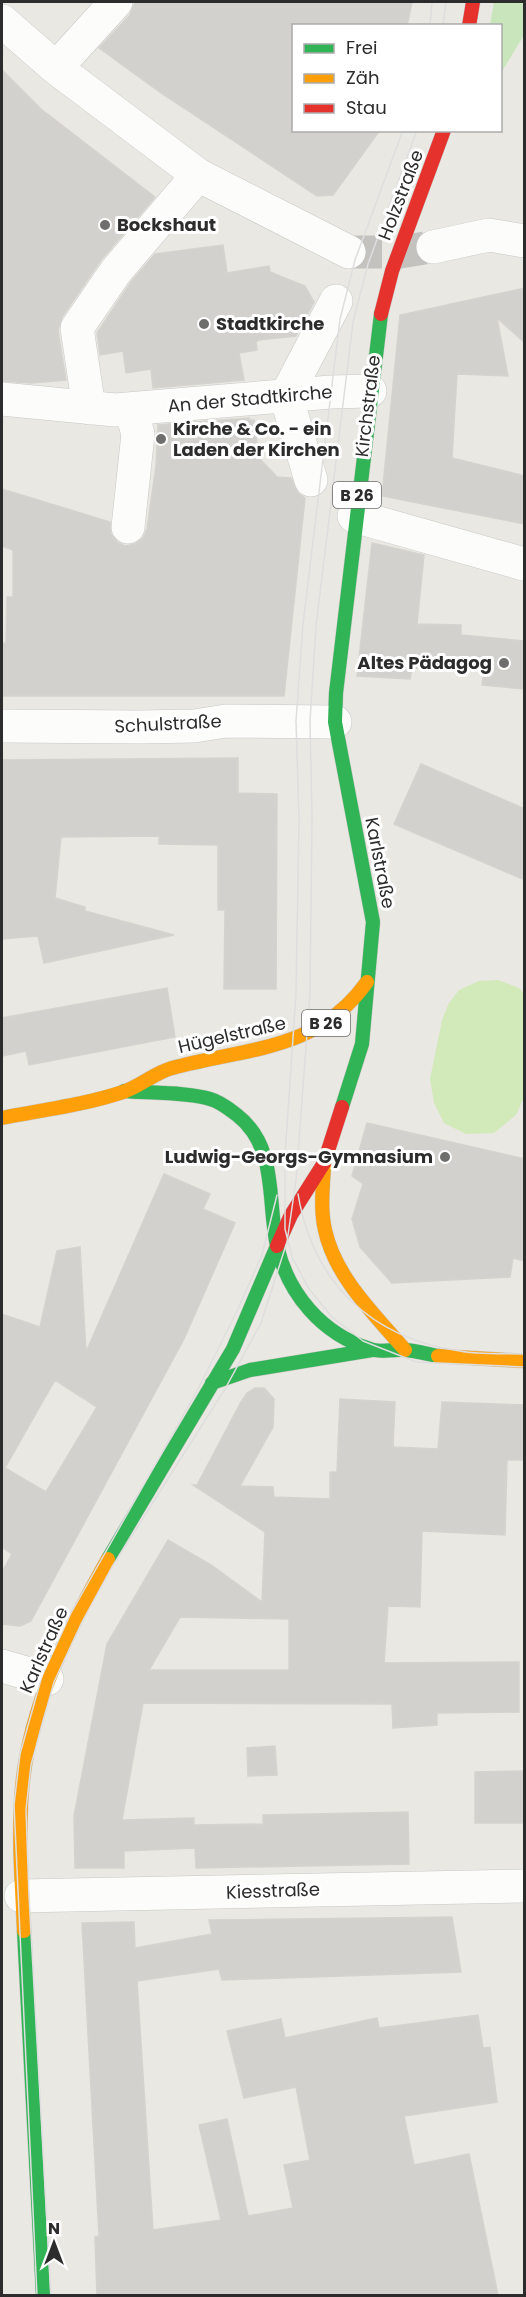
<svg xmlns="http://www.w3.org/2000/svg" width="526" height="2297" font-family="Poppins,sans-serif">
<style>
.green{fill:#c8e5bc}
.pitch{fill:#d2e9b9}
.building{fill:#d3d1cd;stroke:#d5d3ce;stroke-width:1.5;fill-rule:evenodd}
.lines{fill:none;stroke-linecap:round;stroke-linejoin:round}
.street-tunnel{stroke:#c4c2be;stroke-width:33;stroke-dasharray:33 16;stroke-linecap:butt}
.street-casing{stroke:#c7c7c7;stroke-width:34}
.fast-casing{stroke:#c7c7c7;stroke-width:15}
.slow-casing{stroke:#c7c7c7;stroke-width:15}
.jam-casing{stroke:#c7c7c7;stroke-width:15}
.street{stroke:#fcfcfb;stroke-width:33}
.fast{stroke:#30b455;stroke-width:14}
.slow{stroke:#ff9f0a;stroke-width:14}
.jam{stroke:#e5322d;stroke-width:14}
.tram{stroke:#dededf;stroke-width:1.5}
.poi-dot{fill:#6e6e6c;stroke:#fff;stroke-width:2}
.labels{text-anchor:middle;stroke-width:6;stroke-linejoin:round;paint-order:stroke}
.shield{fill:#fff;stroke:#6b6b6b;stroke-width:1.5}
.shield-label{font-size:16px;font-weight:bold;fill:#2c2c2c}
.street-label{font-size:18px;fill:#2c2c2c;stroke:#fff}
.poi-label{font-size:18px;font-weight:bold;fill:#2c2c2c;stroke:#fff;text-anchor:start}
</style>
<rect width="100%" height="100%" fill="#eae8e2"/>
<path class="green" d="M494,2h30v33l-23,38 -1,-47 -10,-1z"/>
<path class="pitch" d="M498,980l21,8 5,6v103l-8,18 -22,18 -28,1 -22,-11 -10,-20 -4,-24 12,-59 7,-17 10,-13 20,-9z"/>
<path class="building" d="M135,2h277l-5,24h-113v104h86l-47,65 -16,1 -156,-103 -62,-45 31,-33z
M2,70l39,39 114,88 -54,63 -39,57 -4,14 8,49 -35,3 -29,-2z
M223,245l4,28 42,-7 1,6 35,14 9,16 -18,34 -37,4 -3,2 1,8 -18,3 5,27 -91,8 -2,-19 -25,4 -3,-22 -23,4 -3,-22 34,-51 24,-28z
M525,288v55l-28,-25 11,58 -51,-2 -5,84 73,18v48l-143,-28 18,-181z
M249,418v2h5l5,38 18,19 14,1 7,15 7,5 -21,198h-282v-53h4l1,-46h6v-47l-11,-4v-57l108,33 1,12 6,8 8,4 10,-2 8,-6 4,-9 9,-63 2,-41z
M372,543l52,12 -7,69 44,1v10l64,6v48l-43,-4 2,-15 -72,-2 -2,11 -53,-3z
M238,758v35l39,1 -1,195h-52l1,-79h-7v-65l-59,-1v-8l-98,1 -6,61 30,9v4l89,24 -130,28 -6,-27 -36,3v-179z
M421,764l104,45v71l-131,-56z
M167,988l8,49 -146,28 -3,-14 -24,5v-38z
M367,1123l158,36v102l-12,-3 -3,19 -118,6 -32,-36 -8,-28 11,-35 -11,-8z
M164,1174l46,20 -7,15 32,14 -51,116 -153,282 -11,5 -18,-2v-52l10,-18 -10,-7v-233l38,13 17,-76 23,-4 6,105zM55,1380l42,27 -51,85 -41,-24z
M255,1388h9l10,11 -1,28 -33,59 33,1 1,10 56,2v-27h7l3,-73 55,3 -2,45 45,2 4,-47 83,3v55h-18l-2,75 -83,-4 -2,76 -32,-1 -4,57 135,-1v50l-82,1v12l-44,3 -1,-24 -249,-1 -21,117 72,-2v7l69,-1v-9l145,-3 1,52 -213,4 -1,-20 -71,3v17h-49l-1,-52 33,-172 61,-104 43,25 51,37 3,-70 -72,-47h4l44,-83 6,-9zM180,1617l109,2v51h-140z
M275,1746l2,29 -29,1 -1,-28z
M525,1771v52h-50v-51z
M452,1917l9,55 -239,8 -3,-11 -82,12 16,249 68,-10 -22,-95 28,-6 21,97 45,-8 -9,-43 26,-5 -14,-73 -52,11 -17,-67 54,-12 4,19 92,-20 2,10 99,-13 5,33 7,-1 7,55 -93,14 10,49 55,-11 29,141h-401l-2,-58 4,-1 -17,-313 52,-1 1,26 77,-14 -3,-14z"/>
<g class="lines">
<path class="street-tunnel" d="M349,252h51l25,-4"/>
<g class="street-casing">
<path id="street" d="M2,21l54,47 142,107 151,77
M56,68l60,-66
M433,247l56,-12 35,6
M2,399l113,11 216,-18 39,-1
M89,408l-12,-80 39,-57 82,-96
M311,480l-25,-84 50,-95
M354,516l170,48
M128,527l10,-93 -7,-25
M2,726l138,1 54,-1 32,-5 109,1
M2,1666l45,13
M21,1896l503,-10"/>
</g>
<g class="fast-casing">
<path id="fast" d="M124,1091c23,2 65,1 86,8 11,3 19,10 27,16 41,32 30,85 40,131 11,48 45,88 93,103 11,4 25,0 36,1 11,1 21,4 32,6
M342,1107l20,-63 11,-122 -38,-200 1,-29 45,-379
M212,1383l38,-13 122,-20
M108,1559l125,-210 44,-103
M24,1931l19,365"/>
</g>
<g class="slow-casing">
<path id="slow" d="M2,1118c40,-8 82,-13 121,-26 18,-6 31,-19 49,-24 76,-21 145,-16 195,-86
M324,1165c-1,22 -4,44 1,65 10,47 50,85 80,120
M438,1356l86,5
M24,1931c-2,-47 -6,-94 -2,-142 7,-82 46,-159 86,-230"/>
</g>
<g class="jam-casing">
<path id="jam" d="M469,26l4,-24
M381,314l11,-43 52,-141
M277,1246l14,-31 33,-52 18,-56"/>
</g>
<use href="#street" class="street"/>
<use href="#fast" class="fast"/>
<use href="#slow" class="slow"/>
<use href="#jam" class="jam"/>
<path class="tram" d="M430,26l2,-24
M443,26l3,-24
M403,130l-48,130 -15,59 -37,305 -7,97 3,97 -3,176 -11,161v74l7,28 17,32 23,28 31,24 53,21 108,5
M298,1194c15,89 73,144 162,157 21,4 43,2 64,3
M37,2296l-23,-491 6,-51 22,-78 29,-63 126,-222 41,-82 24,-54 15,-60
M51,2296l-22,-400 -3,-86 5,-45 23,-83 28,-60 30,-55 113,-178 36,-66 26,-81 9,-62 14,-186 2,-176 -2,-97 6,-95 37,-304 15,-58 49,-134"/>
</g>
<g class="poi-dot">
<circle cx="105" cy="225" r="6"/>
<circle cx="204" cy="324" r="6"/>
<circle cx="161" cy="439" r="6"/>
<circle cx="504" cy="663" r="6"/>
<circle cx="445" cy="1157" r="6"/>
</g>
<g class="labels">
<g class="shield">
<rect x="333" y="482" width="48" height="26" rx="4.5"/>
<rect x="302" y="1010" width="48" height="26" rx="4.5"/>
</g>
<g class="shield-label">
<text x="357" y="501">B 26</text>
<text x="326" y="1029">B 26</text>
</g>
<g class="street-label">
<text transform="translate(401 195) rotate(-69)" y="6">Holzstraße</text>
<text transform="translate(250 399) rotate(-5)" y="6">An der Stadtkirche</text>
<text transform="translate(368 406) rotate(-83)" y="6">Kirchstraße</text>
<text transform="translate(168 724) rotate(-3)" y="6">Schulstraße</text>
<text transform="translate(380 863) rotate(79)" y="6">Karlstraße</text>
<text transform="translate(232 1035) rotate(-13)" y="6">Hügelstraße</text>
<text transform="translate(44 1650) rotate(-66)" y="6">Karlstraße</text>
<text transform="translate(273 1891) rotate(-2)" y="6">Kiesstraße</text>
</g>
<g class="poi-label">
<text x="117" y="231">Bockshaut</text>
<text x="216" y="330">Stadtkirche</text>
<text x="173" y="435">Kirche &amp; Co. - ein<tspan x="173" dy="21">Laden der Kirchen</tspan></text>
<text x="492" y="669" text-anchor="end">Altes Pädagog</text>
<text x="433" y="1163" text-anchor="end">Ludwig-Georgs-Gymnasium</text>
</g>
</g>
<rect width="526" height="2297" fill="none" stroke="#2c2c2c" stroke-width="6"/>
<rect x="292" y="24" width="210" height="108" fill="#ffffff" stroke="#ababab" stroke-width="1.5"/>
<rect x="304" y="44" width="30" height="9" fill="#30b455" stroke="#ababab" stroke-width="1.5"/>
<text x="346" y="54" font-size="18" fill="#2c2c2c">Frei</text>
<rect x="304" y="74" width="30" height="9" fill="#ff9f0a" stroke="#ababab" stroke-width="1.5"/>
<text x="346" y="84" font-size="18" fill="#2c2c2c">Zäh</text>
<rect x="304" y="104" width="30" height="9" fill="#e5322d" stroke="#ababab" stroke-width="1.5"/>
<text x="346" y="114" font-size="18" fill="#2c2c2c">Stau</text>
<g transform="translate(54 2243)" stroke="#ffffff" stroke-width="4.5" paint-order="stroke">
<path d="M0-4.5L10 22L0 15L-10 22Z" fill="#2c2c2c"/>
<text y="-9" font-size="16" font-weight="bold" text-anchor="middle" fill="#2c2c2c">N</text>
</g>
</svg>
